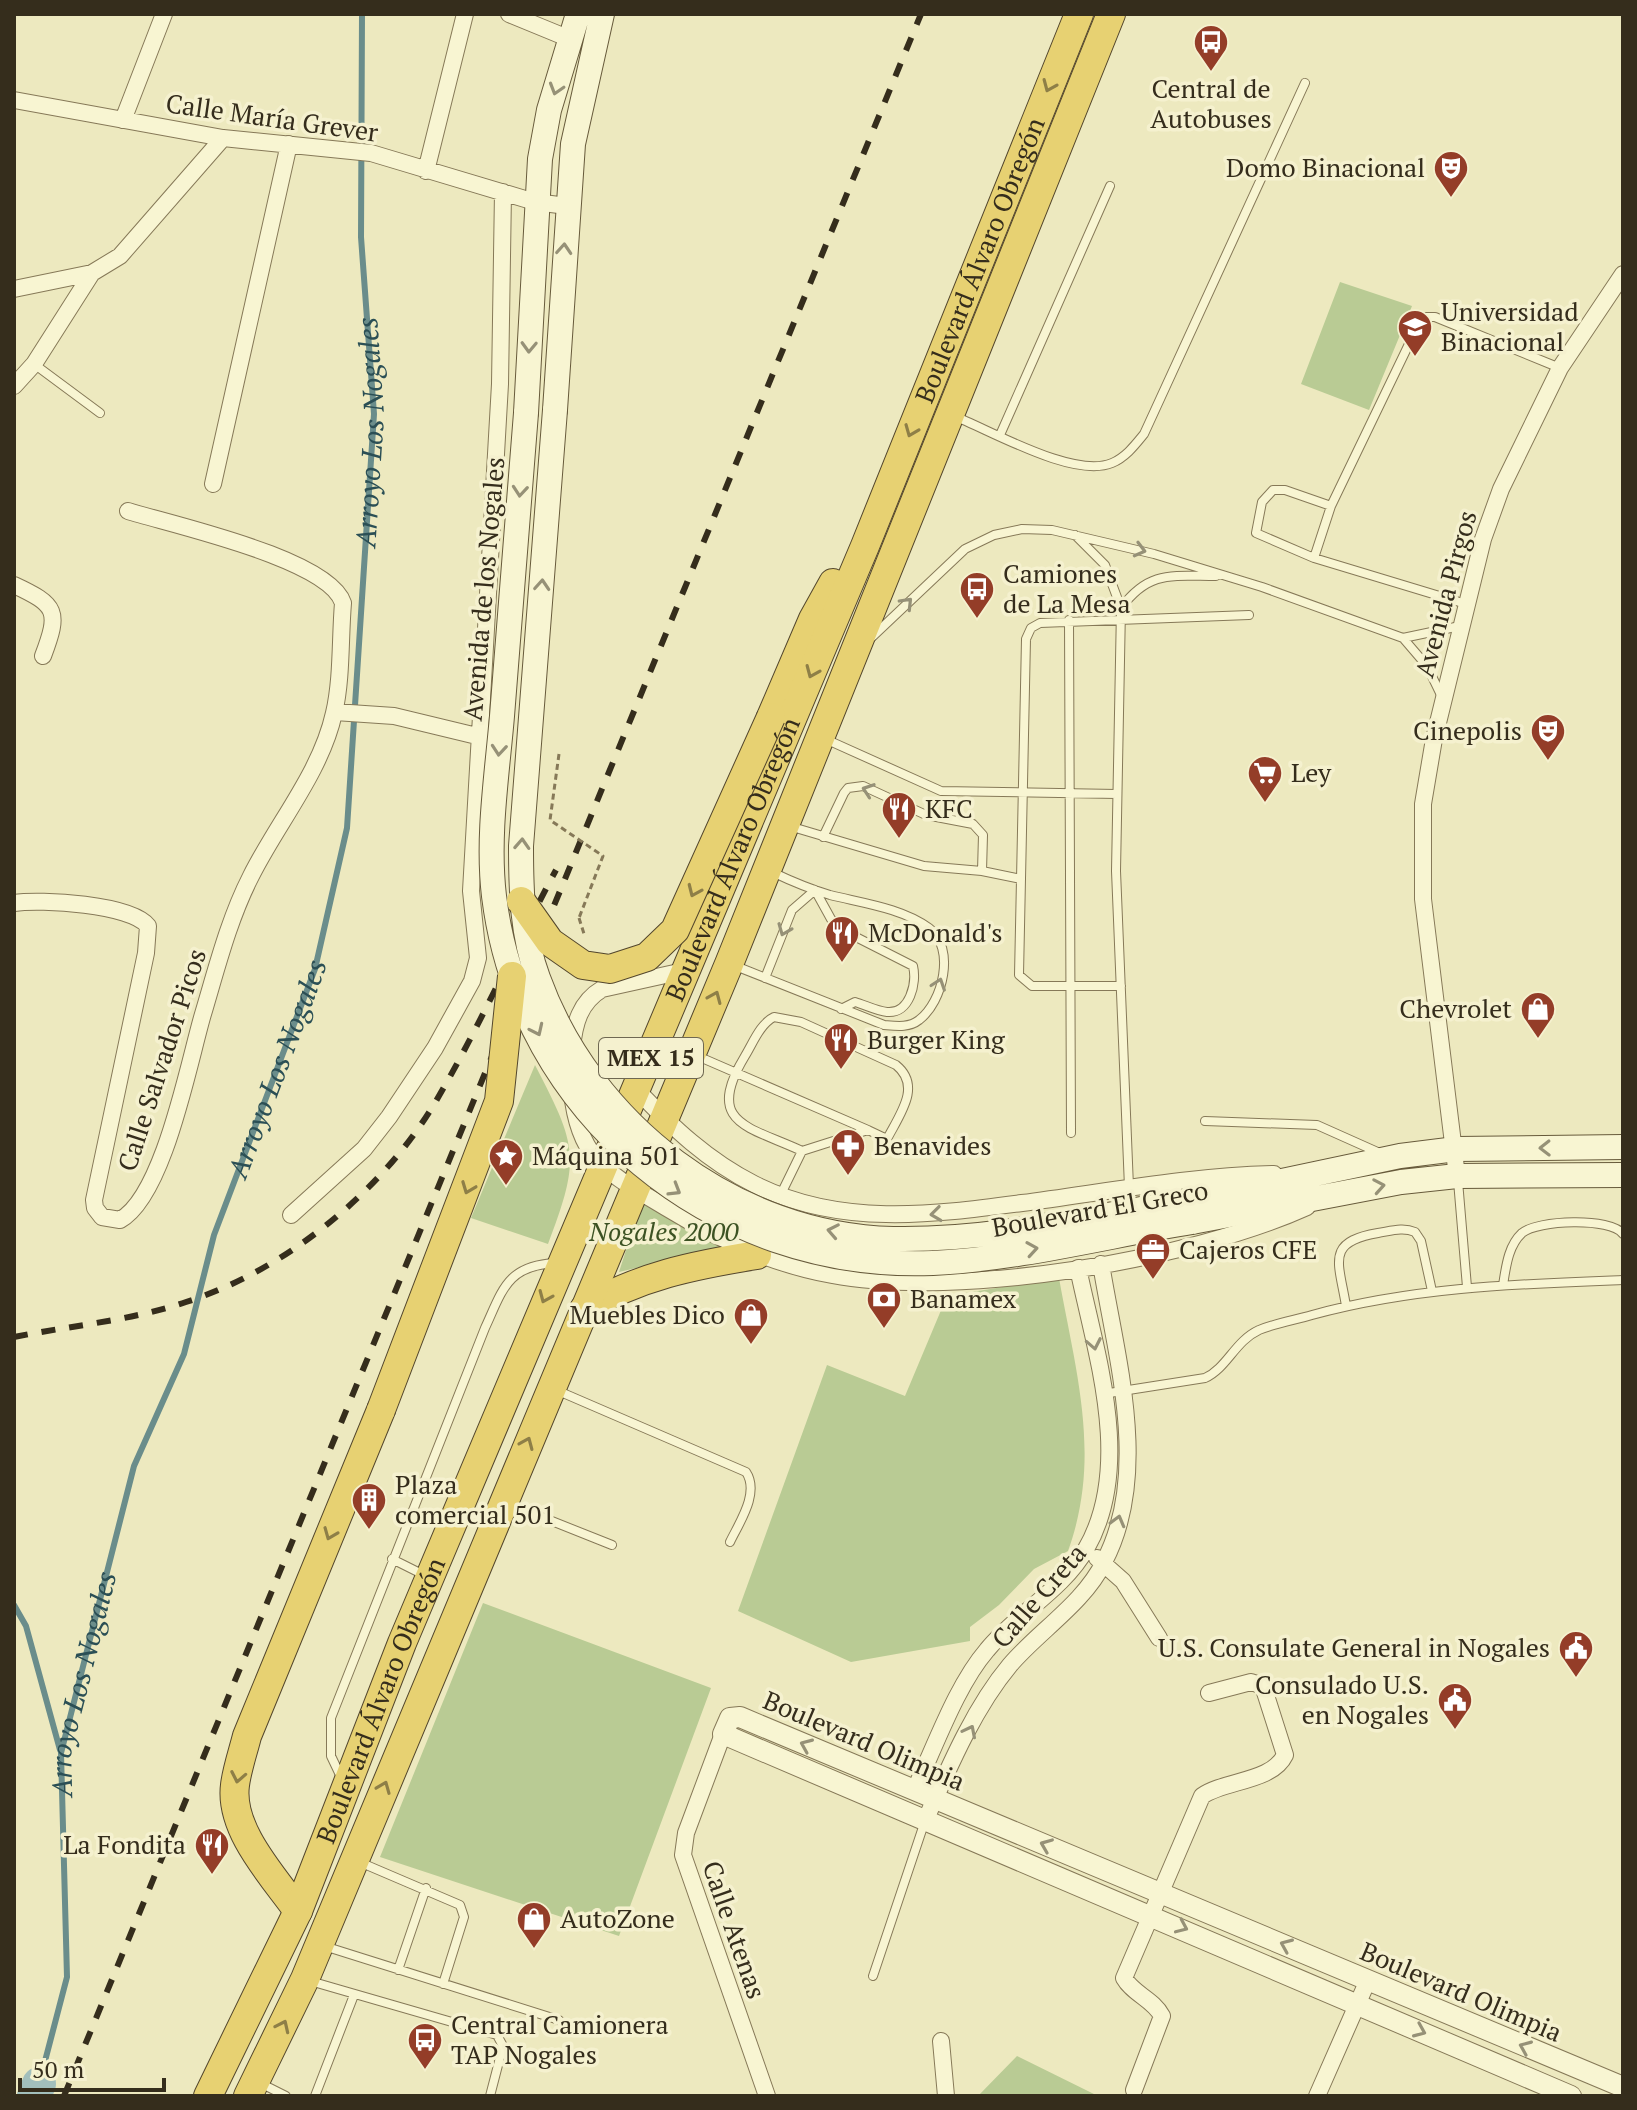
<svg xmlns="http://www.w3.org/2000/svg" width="1637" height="2110" font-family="'PT Serif',serif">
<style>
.green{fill:#b9cb94}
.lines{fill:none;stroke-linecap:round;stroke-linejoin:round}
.stream{stroke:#6a8d8b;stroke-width:6}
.river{stroke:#a2bfbc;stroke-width:34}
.service-casing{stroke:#867958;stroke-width:10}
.minor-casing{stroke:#867958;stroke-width:18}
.tertiary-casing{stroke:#867958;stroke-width:22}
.secondary-casing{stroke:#675a3b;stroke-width:26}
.trunk-casing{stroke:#53462c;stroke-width:30}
.path{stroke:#867958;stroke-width:3;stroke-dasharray:6 4;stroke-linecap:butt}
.service{stroke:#f8f5d2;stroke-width:8}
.minor{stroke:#f8f5d2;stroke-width:16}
.tertiary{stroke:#f8f5d2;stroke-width:20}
.secondary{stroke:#f8f5d2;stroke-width:24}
.trunk{stroke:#e7d172;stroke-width:28}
.rail{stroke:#352d1c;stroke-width:6;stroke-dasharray:14 14;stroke-linecap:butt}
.secondary-bridge-casing{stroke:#675a3b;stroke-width:26;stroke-linecap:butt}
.trunk-bridge-casing{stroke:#53462c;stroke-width:30;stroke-linecap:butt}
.path-bridge{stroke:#867958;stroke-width:3;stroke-dasharray:6 4;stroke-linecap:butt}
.secondary-bridge{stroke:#f8f5d2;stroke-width:24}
.trunk-bridge{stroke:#e7d172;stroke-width:28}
.oneway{stroke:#8e7f47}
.oneway2{stroke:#969177}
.labels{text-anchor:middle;stroke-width:7;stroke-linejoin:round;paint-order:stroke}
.shield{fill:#f5f1cf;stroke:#6f6852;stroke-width:2}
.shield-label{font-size:24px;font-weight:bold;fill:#352d1c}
.poi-label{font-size:26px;fill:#352d1c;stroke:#f5f1cf;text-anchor:start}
.street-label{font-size:26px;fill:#352d1c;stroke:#f5f1cf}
.park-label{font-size:26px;font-style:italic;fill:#3c5223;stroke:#f5f1cf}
.water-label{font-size:28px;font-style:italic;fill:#2b4f55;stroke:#f5f1cf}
</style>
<rect width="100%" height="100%" fill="#ede9bf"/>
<path class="green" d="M1340,282l72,24 -43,104 -68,-26z
M535,1065c42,81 46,92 13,179l-77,-26z
M646,1188l99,60 -62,9 -64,15z
M1059,1278c17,95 43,179 9,273l-34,18 -35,36 -29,22v14l-119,21 -113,-51 89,-246 78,31 42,-100z
M483,1603l228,85 -92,248 -239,-79z
M1017,2056l81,40h-120z"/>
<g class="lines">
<g class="stream">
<path d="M14,1605l12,21 34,124"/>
<path id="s1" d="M39,2084l28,-107 -6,-224 73,-287 50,-112 30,-119 101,-266 32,-141 27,-414 -13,-177 1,-223"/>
</g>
<path class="river" d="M34,2096l5,-12"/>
<g class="service-casing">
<path id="service" d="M34,364l66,49
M954,416c38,15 120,63 158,47 14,-6 23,-18 32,-29l161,-351
M1000,435l110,-249
M1331,506l-46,-16h-12l-11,12 -6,31 58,25 152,46
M1075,535l30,30 16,43 -5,263 13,316
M1314,558l17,-52 91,-189h13l125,51
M1121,608c28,-38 51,-32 95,-32
M1069,620l2,513
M872,637l93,-88 29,-14 28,-6 30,1 102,24 108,33 141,51 24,28 15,31
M1403,638l57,-12
M823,738l118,53 176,3
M789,826l135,40 58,5 39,8
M823,837l21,-44 4,-5 15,-2 63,29 47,9 10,11 -1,36
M733,965l151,60c12,1 25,3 35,-5 24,-18 37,-72 10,-92 -27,-20 -67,-25 -99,-33 -20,-6 -39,-14 -58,-23
M765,978l27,-68 23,-20 16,29 19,15 63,32c4,17 -3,48 -26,46 -10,-1 -22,-7 -32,-10l-14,7
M1121,986h-89l-13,-11 7,-336 5,-11 9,-5 209,-8
M695,1055l173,75 -66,21c-54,-25 -98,-27 -57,-95 8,-13 15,-32 29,-39l27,5 95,43c26,21 4,49 -9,74l-19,-9
M1205,1121l112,4 65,29
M1458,1181l9,106
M781,1194l21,-43
M1503,1285c3,-18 5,-39 19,-52 15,-13 89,-16 101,1
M1346,1306c-7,-44 -21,-64 32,-73 13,-2 25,-6 37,-1l6,9 11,50
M556,1390l190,82c14,21 -7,51 -16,70
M1103,1394l102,-16c22,-10 30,-37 54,-48 17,-7 36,-10 53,-15 102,-28 206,-31 311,-35
M509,1504l103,41
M392,1559l32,16
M341,1777l-10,-21v-38l154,-390c18,-39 22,-62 70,-65
M357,1861l103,44 4,12 -21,67
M324,1946l235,74
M398,1970l28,-82
M873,1976l52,-155
M310,1981l187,54 6,11 -13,50
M260,2083l26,13
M315,2096l39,-101"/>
</g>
<g class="minor-casing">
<path id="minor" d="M509,14l61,25
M14,100l209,38 148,15 164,49 32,4
M123,120l41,-106
M426,171l39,-157
M14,289l78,-16 28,-17 103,-118
M14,386l20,-22 58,-91
M213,484l76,-340
M14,585c43,20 46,26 29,71
M335,712l59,4 87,21
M14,903c27,-4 117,1 134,23l-2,27 -52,247 1,8 7,9 18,3c44,-24 69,-159 83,-206 14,-47 26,-95 48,-138 27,-54 70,-104 83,-163 8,-34 6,-75 9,-110 -14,-44 -170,-78 -215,-92
M572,1049c2,-25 8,-47 30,-60l86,-19
M637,1090c35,37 71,71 117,94 85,43 178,31 268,19 84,-11 167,-27 252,-29
M572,1092c7,70 37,81 93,115 52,32 106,57 167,68 127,24 358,-15 475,-68
M1457,1176l-34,-277v-95l11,-65 49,-200 18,-50 59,-121 63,-94
M291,1215l73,-66 25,-32 46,-69 37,-67 6,-23 -7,-67 29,-507 3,-192
M1097,1558l26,23 36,57
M723,1734l-37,99 -3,22 84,241
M914,1791c21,-44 42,-105 73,-141 29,-36 76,-60 99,-101 48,-83 10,-194 -8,-281
M926,1819c23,-52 48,-111 84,-154 29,-34 74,-62 94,-103 47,-89 12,-205 -3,-298
M941,2041l5,55
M1134,2090l28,-74c-9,-17 -29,-22 -38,-38l78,-182c23,-16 70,-14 83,-41l-22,-69 -12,-4 -42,11
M1317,2096l51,-116"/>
</g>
<g class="tertiary-casing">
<path id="tertiary" d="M1571,2096l-848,-362 7,-16 10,-1 883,370"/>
</g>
<g class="secondary-casing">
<path id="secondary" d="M555,410l18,-266 29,-130
M526,413l14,-254 9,-49 29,-96
M1187,1201l213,-45 56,-7 167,-2
M1192,1222l209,-40 56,-6 166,-1"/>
</g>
<g class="trunk-casing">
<g id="trunk">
<path d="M771,717l42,-98 20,-36"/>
<path d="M584,1309c55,-33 110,-44 173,-54"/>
<path d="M298,1911c-24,-34 -69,-81 -63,-126 2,-16 8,-33 12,-49l134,-326"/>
<path id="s2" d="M208,2096l90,-185 104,-268 463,-1097 214,-532"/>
<path d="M248,2096l57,-117 424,-1015 382,-950"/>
</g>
</g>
<path class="path" d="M579,918l6,19"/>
<use href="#service" class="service"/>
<use href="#minor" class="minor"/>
<use href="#tertiary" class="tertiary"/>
<use href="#secondary" class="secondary"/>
<use href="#trunk" class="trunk"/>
<path class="rail" d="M14,1337c55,-11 120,-17 172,-35 100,-32 197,-111 250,-201 44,-75 79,-155 120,-231
M64,2096l857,-2082"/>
<g class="secondary-bridge-casing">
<path id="secondary-bridge" d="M555,410l-34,436c0,45 1,89 17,132 53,147 197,257 355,261 99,2 197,-22 294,-38
M526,413c-8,101 -16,202 -24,303 -5,59 -15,121 -8,180 27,218 220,376 439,367 86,-4 174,-27 259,-41"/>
</g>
<g class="trunk-bridge-casing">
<path id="trunk-bridge" d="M521,901l29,41 33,23 27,4 37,-12 28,-27 96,-213
M381,1410l118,-309 13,-125"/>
</g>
<path class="path-bridge" d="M559,754l-9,66 53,36 -24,62"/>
<use href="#secondary-bridge" class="secondary-bridge"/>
<use href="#trunk-bridge" class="trunk-bridge"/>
</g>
<defs><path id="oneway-chevron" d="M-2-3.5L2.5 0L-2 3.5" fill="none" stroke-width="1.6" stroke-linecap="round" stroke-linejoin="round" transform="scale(2)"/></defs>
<g class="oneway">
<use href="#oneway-chevron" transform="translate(1049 86) rotate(113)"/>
<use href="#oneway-chevron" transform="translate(911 431) rotate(112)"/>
<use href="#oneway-chevron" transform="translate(812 672) rotate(113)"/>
<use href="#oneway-chevron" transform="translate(694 891) rotate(114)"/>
<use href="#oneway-chevron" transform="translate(715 997) rotate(-67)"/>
<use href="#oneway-chevron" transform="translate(468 1188) rotate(111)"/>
<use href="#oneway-chevron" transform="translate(545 1297) rotate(113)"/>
<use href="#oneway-chevron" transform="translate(527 1443) rotate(-67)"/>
<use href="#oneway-chevron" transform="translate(330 1534) rotate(112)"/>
<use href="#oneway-chevron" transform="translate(238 1777) rotate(101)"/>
<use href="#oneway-chevron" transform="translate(384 1787) rotate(-68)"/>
<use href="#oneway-chevron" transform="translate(283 2026) rotate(-65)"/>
</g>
<g class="oneway2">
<use href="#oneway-chevron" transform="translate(556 89) rotate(107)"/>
<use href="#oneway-chevron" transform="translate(564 249) rotate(-86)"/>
<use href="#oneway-chevron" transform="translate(529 347) rotate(92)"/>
<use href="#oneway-chevron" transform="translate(520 491) rotate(95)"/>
<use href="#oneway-chevron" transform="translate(1140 550) rotate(15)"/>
<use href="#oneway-chevron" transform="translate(542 585) rotate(-86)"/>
<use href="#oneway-chevron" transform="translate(907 603) rotate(-46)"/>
<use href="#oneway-chevron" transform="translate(499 750) rotate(95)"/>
<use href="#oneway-chevron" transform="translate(868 790) rotate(-161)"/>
<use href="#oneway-chevron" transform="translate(522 844) rotate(-87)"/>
<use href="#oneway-chevron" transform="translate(784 930) rotate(112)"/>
<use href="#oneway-chevron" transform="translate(939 984) rotate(-71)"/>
<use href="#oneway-chevron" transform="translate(537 1030) rotate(65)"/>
<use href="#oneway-chevron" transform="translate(1545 1148) rotate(179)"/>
<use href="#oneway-chevron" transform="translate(1379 1186) rotate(-10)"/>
<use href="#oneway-chevron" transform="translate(675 1190) rotate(31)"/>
<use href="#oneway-chevron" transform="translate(936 1214) rotate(173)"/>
<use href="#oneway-chevron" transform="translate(833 1231) rotate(-169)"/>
<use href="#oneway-chevron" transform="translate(1032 1249) rotate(-9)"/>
<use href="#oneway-chevron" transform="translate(1094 1344) rotate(79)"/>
<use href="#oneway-chevron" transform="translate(1118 1521) rotate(-75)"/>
<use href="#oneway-chevron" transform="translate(970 1731) rotate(-63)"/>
<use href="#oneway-chevron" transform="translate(806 1745) rotate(-157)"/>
<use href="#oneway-chevron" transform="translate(1046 1845) rotate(-158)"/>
<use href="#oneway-chevron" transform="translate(1182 1927) rotate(24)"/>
<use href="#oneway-chevron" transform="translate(1286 1945) rotate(-157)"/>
<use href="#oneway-chevron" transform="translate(1420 2031) rotate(23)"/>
<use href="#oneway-chevron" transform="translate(1525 2047) rotate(-157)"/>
</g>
<defs>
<g id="bus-pin" transform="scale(1.8)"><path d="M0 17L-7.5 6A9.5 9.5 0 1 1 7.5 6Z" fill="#943d28" stroke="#f5f1cf"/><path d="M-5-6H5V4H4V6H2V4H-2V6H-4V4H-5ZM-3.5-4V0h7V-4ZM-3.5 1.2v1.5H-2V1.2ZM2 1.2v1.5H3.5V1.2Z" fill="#fff"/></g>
<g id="theatre-pin" transform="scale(1.8)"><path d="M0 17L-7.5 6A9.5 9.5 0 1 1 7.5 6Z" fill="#943d28" stroke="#f5f1cf"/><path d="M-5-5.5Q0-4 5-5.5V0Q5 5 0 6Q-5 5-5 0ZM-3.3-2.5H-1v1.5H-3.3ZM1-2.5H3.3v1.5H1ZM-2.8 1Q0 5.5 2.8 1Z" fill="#fff"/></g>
<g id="university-pin" transform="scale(1.8)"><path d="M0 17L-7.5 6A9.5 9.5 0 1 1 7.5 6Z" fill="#943d28" stroke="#f5f1cf"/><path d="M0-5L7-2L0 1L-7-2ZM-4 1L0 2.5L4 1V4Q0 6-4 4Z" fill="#fff"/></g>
<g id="supermarket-pin" transform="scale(1.8)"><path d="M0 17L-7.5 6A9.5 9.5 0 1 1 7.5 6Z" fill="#943d28" stroke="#f5f1cf"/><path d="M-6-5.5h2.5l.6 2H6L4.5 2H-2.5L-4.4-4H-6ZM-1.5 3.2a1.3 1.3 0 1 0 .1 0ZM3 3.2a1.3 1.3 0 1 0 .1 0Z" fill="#fff"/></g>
<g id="restaurant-pin" transform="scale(1.8)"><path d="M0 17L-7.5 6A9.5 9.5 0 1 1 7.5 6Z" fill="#943d28" stroke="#f5f1cf"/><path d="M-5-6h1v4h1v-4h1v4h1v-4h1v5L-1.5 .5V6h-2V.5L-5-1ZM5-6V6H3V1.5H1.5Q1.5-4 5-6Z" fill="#fff"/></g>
<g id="shop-pin" transform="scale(1.8)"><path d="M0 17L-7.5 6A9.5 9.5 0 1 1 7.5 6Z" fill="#943d28" stroke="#f5f1cf"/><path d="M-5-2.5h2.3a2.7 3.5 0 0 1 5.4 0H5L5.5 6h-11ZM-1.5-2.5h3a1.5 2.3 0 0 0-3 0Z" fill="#fff"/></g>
<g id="pharmacy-pin" transform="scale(1.8)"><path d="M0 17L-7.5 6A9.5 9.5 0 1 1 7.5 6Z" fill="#943d28" stroke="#f5f1cf"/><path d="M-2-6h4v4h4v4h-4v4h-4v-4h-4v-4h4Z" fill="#fff"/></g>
<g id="sight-pin" transform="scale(1.8)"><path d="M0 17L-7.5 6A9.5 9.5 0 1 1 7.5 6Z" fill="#943d28" stroke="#f5f1cf"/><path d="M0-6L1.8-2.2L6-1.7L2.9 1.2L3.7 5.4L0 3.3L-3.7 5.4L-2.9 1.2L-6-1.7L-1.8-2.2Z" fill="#fff"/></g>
<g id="office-pin" transform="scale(1.8)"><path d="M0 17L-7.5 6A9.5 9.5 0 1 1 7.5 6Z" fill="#943d28" stroke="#f5f1cf"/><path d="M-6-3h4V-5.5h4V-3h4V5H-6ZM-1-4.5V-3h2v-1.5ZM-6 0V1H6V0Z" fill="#fff"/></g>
<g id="bank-pin" transform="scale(1.8)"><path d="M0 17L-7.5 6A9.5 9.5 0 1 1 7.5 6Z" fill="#943d28" stroke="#f5f1cf"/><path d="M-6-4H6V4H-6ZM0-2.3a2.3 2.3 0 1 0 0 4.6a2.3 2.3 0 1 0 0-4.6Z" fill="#fff"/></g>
<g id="building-pin" transform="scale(1.8)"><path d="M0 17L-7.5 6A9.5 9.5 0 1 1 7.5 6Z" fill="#943d28" stroke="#f5f1cf"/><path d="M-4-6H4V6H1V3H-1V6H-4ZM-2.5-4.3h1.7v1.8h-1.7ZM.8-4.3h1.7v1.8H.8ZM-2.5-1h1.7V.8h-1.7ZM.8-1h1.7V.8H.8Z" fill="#fff"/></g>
<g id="civic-pin" transform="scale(1.8)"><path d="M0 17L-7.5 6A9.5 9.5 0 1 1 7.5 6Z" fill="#943d28" stroke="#f5f1cf"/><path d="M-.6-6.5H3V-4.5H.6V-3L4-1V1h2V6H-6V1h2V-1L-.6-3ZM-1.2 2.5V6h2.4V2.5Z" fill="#fff"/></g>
</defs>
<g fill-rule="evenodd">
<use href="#bus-pin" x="1211" y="42"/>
<use href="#theatre-pin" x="1451" y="168"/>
<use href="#university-pin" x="1415" y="327"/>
<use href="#bus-pin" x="977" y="589"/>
<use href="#theatre-pin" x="1548" y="731"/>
<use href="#supermarket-pin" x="1265" y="773"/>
<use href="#restaurant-pin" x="899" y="809"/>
<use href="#restaurant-pin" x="842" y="933"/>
<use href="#shop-pin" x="1538" y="1009"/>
<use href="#restaurant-pin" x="841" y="1040"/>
<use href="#pharmacy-pin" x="848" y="1146"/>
<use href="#sight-pin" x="506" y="1156"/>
<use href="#office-pin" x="1153" y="1250"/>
<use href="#bank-pin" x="884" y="1299"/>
<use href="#shop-pin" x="751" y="1315"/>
<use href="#building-pin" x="369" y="1500"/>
<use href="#civic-pin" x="1576" y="1648"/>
<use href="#civic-pin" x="1455" y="1700"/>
<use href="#restaurant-pin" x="212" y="1845"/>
<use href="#shop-pin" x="534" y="1919"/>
<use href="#bus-pin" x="425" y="2040"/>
</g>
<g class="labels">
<rect class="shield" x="599" y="1038" width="104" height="40" rx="6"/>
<g class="shield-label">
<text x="651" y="1066">MEX 15</text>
</g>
<g class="poi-label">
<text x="1211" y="98" text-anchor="middle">Central de<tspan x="1211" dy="30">Autobuses</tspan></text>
<text x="1425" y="177" text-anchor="end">Domo Binacional</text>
<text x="1441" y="321">Universidad<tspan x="1441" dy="30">Binacional</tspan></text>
<text x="1003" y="583">Camiones<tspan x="1003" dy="30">de La Mesa</tspan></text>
<text x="1522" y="740" text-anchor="end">Cinepolis</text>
<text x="1291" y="782">Ley</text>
<text x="925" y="818">KFC</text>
<text x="868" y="942">McDonald's</text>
<text x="1512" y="1018" text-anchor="end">Chevrolet</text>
<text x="867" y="1049">Burger King</text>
<text x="874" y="1155">Benavides</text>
<text x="532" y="1165">Máquina 501</text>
<text x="1179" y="1259">Cajeros CFE</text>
<text x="910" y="1308">Banamex</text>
<text x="725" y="1324" text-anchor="end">Muebles Dico</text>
<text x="395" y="1494">Plaza<tspan x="395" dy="30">comercial 501</tspan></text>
<text x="1550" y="1657" text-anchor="end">U.S. Consulate General in Nogales</text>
<text x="1429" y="1694" text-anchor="end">Consulado U.S.<tspan x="1429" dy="30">en Nogales</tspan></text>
<text x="186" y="1854" text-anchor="end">La Fondita</text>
<text x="560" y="1928">AutoZone</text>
<text x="451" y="2034">Central Camionera<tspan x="451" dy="30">TAP Nogales</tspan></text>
</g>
<g class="street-label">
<text transform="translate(272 118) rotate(8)" y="9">Calle María Grever</text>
<text dy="9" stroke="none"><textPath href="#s2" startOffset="1992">Boulevard Álvaro Obregón</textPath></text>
<text transform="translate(484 589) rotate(-85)" y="9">Avenida de los Nogales</text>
<text transform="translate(1446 594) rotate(-75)" y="9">Avenida Pirgos</text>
<text dy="9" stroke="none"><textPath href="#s2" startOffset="1344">Boulevard Álvaro Obregón</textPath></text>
<text transform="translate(162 1060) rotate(-72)" y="9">Calle Salvador Picos</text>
<text transform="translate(1100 1209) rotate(-10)" y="9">Boulevard El Greco</text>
<text transform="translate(1039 1596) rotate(-49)" y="9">Calle Creta</text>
<text dy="9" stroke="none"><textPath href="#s2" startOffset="432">Boulevard Álvaro Obregón</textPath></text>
<text transform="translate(864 1741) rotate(23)" y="9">Boulevard Olimpia</text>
<text transform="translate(734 1930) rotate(71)" y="9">Calle Atenas</text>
<text transform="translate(1461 1992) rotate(23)" y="9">Boulevard Olimpia</text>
</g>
<g class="park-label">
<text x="664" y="1241">Nogales 2000</text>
</g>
<g class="water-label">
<text dy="10" stroke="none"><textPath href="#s1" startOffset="1702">Arroyo Los Nogales</textPath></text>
<text dy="10" stroke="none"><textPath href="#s1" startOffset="1054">Arroyo Los Nogales</textPath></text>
<text dy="10" stroke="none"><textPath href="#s1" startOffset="406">Arroyo Los Nogales</textPath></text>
</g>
</g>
<rect width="1637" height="2110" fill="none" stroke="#352d1c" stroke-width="32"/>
<path d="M20 2078v12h144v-12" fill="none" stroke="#352d1c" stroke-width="4"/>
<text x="32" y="2078" font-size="24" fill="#352d1c" stroke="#f5f1cf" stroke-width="6" paint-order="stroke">50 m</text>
</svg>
